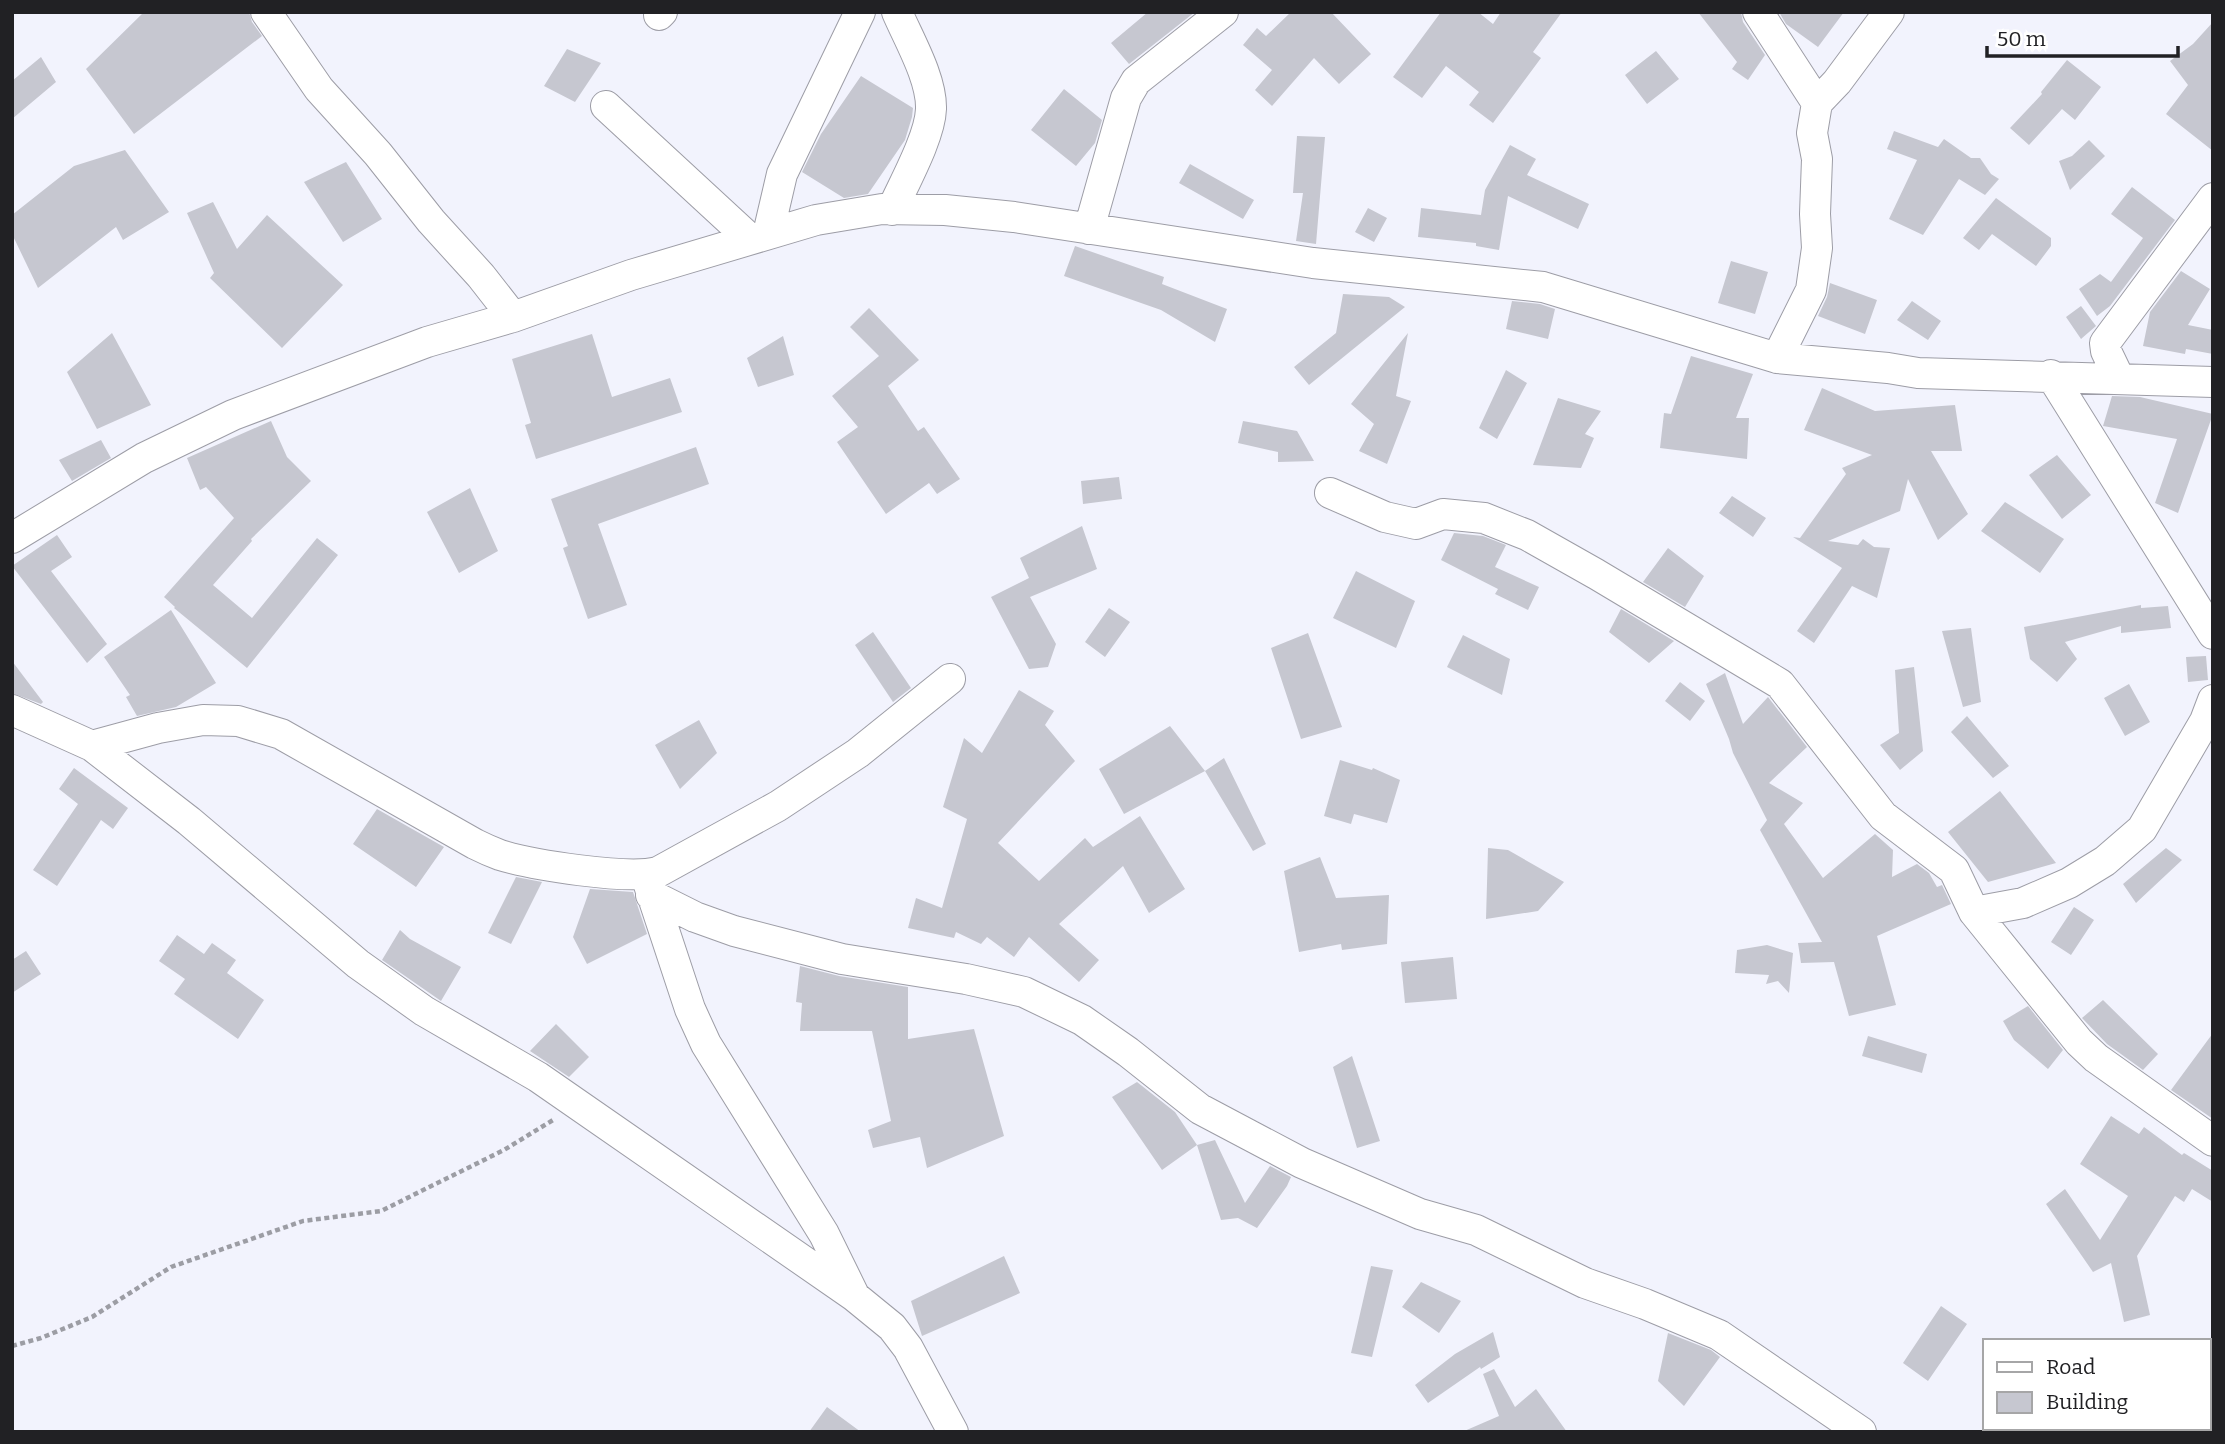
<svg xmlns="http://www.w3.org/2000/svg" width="2225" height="1444" font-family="Bitter,serif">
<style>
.building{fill:#c6c7d0}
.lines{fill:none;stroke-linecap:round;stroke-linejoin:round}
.minor-casing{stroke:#9d9da6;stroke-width:32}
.path{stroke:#9c9da4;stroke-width:4.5;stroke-dasharray:5 3.5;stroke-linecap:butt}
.minor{stroke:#fff;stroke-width:30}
</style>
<rect width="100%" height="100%" fill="#f2f3fd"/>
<path class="building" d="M144,12h105l3,10 10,14 -128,98 -48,-65z
M1148,12h47l-66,52 -18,-21z
M1291,12h40l40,42 -32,30 -25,-26 -42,48 -17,-16 17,-20 -29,-25 14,-17 9,8z
M1441,12h37l15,12 8,-12h61l-29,40 8,6 -48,65 -24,-18 10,-13 -33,-26 -24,32 -29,-21z
M1698,12h43l2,10 22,33 -17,25 -16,-11 5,-7z
M1779,12h65l-26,35 -32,-23z
M2213,22v129l-47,-37 22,-29 -18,-24 23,-17z
M567,49l34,14 -26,39 -31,-16z
M1656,51l23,28 -32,25 -22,-29z
M41,57l15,25 -44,37v-38z
M2067,60l34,27 -26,33 -13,-11 -33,36 -19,-17 32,-34 -1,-2z
M861,76l52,32 -1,9 -7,23 -37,54 -24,4 -42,-26 19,-38z
M1064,89l38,31 -7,23 -19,23 -45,-36z
M1894,131l44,16 6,-8 27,19h9l11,16 8,5 -14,16 -26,-16 -36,56 -34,-16 28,-59 -30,-11z
M1297,136l28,1 -9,107 -20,-3 7,-48h-10z
M2089,140l16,16 -35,34 -11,-29 13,-5z
M1510,145l26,14 -9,16 62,29 -11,25 -70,-33 -9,54 -23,-4v-3l-58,-6 3,-29 60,7 4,-25z
M125,150l44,62 -46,28 -7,-13 -78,61 -26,-54v-19l62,-49z
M346,162l36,57 -39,23 -39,-60z
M1190,164l64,36 -11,19 -64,-36z
M2132,187l43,33 -65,86 -13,10 -18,-27 21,-15 11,8 32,-44 -32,-24z
M1996,198l55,40v8l-15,20 -44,-32 -13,16 -16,-12z
M213,202l24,47 30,-34 76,70 -61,63 -72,-70 4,-5 -27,-60z
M1368,208l19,10 -13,24 -19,-10z
M1075,246l89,31 -2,7 65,25 -12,33 -54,-32 -97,-34z
M1731,261l37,11 -13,42 -37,-11z
M2181,271l29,18 -22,36 25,5v24l-27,-5 -1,5 -42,-8 7,-34z
M1830,283l47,17 -12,34 -47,-18 9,-19z
M1343,294l46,3 16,10 -96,78 -15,-18 42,-34z
M1512,301l28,3 15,5 -7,30 -42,-10z
M1912,301l29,20 -13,19 -31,-20z
M2081,306l15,20 -15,13 -15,-22z
M869,308l50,52 -31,26 30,45 6,-4 36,52 -23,15 -8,-11 -43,31 -49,-72 21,-15 -26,-31 47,-40 -29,-29z
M112,333l39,72 -54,24 -30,-57z
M1408,333l-12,63 15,5 -24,63 -28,-13 15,-27 -23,-20z
M592,334l20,63 58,-19 12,34 -146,47 -11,-34 6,-2 -19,-64z
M783,336l11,39 -36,12 -11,-29z
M1691,356l62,18 -17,44h13l-2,41 -87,-11 4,-35 7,1z
M1506,370l21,13 -30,56 -18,-11z
M1822,388l53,23 80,-6 7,46h-31l37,63 -30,26 -30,-61 -8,32 -72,30 30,4 5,-6 11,8 16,1 -13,50 -25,-12 -38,57 -17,-12 45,-63 -49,-31 7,1 46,-64 -4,-6 30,-13 -68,-25z
M2112,396l28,1 73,17 -35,99 -23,-10 22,-64 -74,-13z
M1558,398l43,13 -16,23 9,4 -13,30 -48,-3z
M271,421l16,36 24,24 -60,58 1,2 -39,44 39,33 65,-80 21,17 -91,113 -73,-60 1,-1 -11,-10 70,-79 -28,-31 -6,3 -13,-32z
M1243,421l54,10 17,30 -36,1v-10l-40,-9z
M101,440l10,18 -39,23 -13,-21z
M696,447l13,37 -111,40 29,81 -39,14 -25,-71 5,-2 -17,-47z
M2057,455l34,40 -29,24 -33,-44z
M1119,477l3,22 -39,5 -2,-23z
M470,488l28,63 -39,22 -32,-61z
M1732,496l34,22 -13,19 -34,-24z
M2005,502l59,37 -24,34 -59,-42z
M1082,526l15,43 -67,28 26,47 -8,23 -19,2 -38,-72 38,-19 -9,-20z
M1454,533l29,3 23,9 -11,22 44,20 -11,23 -33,-16 3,-5 -57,-29z
M57,535l15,22 -21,14 56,73 -20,19 -75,-97z
M1668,548l36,28 -19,31 -42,-25z
M1356,571l59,30 -19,47 -63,-30z
M2141,605v3l27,-2 3,22 -50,5v-7l-56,16 12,17 -20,23 -27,-23 -6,-32z
M1109,608l21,14 -25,35 -20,-15z
M1621,609l53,32 -25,22 -40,-31z
M171,610l45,73 -40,24 -39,9 -11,-19 4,-2 -26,-38z
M1971,628l10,74 -18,5 -21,-76z
M873,632l38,56 -18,14 -38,-57z
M1308,633l34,94 -41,12 -30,-91z
M1463,635l47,24 -8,36 -55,-28z
M2206,656l2,24 -20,2 -2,-25z
M12,661l31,41 -2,2 -29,-11z
M1914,667l9,84 -23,19 -20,-25 19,-12 -4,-63z
M1725,673l18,51 25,-27 39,50 -38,36 34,20 -19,21 39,54 52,-44 18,16 -1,27 25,-13 12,9 8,14 5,-2 9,19 -74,32 19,69 -47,11 -15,-54 -33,1 -3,-20 24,-1 -62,-112 7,-10 -34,-67 -4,-14 -23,-55z
M1680,682l25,19 -15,20 -25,-20z
M2129,684l21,38 -25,14 -21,-38z
M1019,690l35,21 -9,14 30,36 -77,82 41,38 46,-43 8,9 47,-31 45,73 -36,24 -26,-47 -64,58 40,36 -20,22 -50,-45 -15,20 -27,-20 -6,7 -25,-12 -2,6 -46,-10 8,-30 26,10 25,-89 -24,-12 21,-69 18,15z
M1967,716l42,50 -16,12 -42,-46z
M699,720l18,33 -37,36 -25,-44z
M1170,726l35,45 -81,43 -25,-45z
M1224,758l42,86 -13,7 -48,-80z
M1340,760l32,10 1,-2 27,12 -13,43 -33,-9 -3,10 -27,-8z
M74,768l54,40 -15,21 -12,-9 -44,66 -24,-16 45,-66 -19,-15z
M2000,791l56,72 -68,19 -40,-50z
M377,809l67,38 -28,40 -63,-43z
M1488,848l20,2 56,32 -26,29 -52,8z
M2166,848l16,12 -46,43 -13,-19z
M1320,857l16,41 53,-3 -2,49 -45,6 -1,-6 -42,8 -15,-81z
M516,877l26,5 -31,62 -23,-11z
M590,889l43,3 14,42 -60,30 -14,-27z
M2074,907l20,13 -23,35 -20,-13z
M400,930l10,9 51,28 -20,34 -59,-41z
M177,935l27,19 8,-11 24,17 -9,13 37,27 -26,39 -64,-45 11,-15 -26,-18z
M1767,945l26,8 -4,40 -11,-12 -12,3 3,-9 -34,-2 2,-23z
M26,951l15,23 -29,19v-33z
M1453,957l4,42 -52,4 -4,-41z
M800,966l39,10 69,11v52l66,-10 30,107 -77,32 -7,-31 -47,11 -5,-18 23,-9 -19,-90h-72l2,-28 -6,-1z
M2103,1000l55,54 -15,16 -36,-26 -25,-26z
M2028,1006l35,44 -15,19 -34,-29 -11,-19z
M556,1024l33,33 -20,20 -39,-26z
M2213,1033v86l-42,-29z
M1868,1036l59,18 -5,19 -60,-17z
M1352,1056l28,85 -23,7 -24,-81z
M1137,1082l38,30 22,33 -35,25 -50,-73z
M2111,1116l28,18 5,-7 38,28 2,-2 29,18v31l-21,-13 -8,13 -9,-6 -38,60 13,59 -26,7 -13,-59 -18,9 -47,-68 19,-15 35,51 28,-44 -48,-32z
M1215,1140l30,63 25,-37 21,11 -4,9 -30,42 -19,-10 -17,2 -24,-75z
M1004,1256l16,37 -98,43 -11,-35z
M1371,1266l22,4 -21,87 -21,-4z
M1421,1282l40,19 -22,32 -37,-26z
M1941,1306l26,18 -39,57 -25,-18z
M1493,1332l7,25 -19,12 -1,-2 -52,36 -13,-18 40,-31z
M1668,1333l43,17 9,7 -36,49 -26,-25z
M1494,1369l21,38 21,-18 31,43h-105l37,-16 -16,-42z
M827,1407l34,25h-52z"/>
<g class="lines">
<g class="minor-casing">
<path id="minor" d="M266,12l53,77 59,65 53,67 50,55 32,41
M1758,12l59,91
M659,15l3,-3
M606,106l143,132
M892,210c12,-27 38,-73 39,-101 1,-30 -22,-69 -34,-97
M1089,229l37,-131 10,-17 87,-69
M768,234l14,-60 78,-162
M1777,358l34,-68 6,-42 -2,-34 2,-55 -5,-26 5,-30 20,-21 52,-70
M2051,375l162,259
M2119,378l-13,-27 -1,-8 108,-145
M1330,493l55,24 31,7 27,-10 41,4 43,17 69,39 184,110 103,132 71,54 20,42 105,130 17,16 117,83
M12,538l132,-80 89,-43 194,-73 86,-25 118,-42 185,-55 66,-11 63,1 69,7 299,46 230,24 234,71 111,10 30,5 295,9
M12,710l80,36 97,75 169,143 66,47 114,66 316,219 38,31 16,21 45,84
M92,746l66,-18 45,-8 35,1 43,13 194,110c8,4 17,8 25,11 32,10 128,25 158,17l120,-66 80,-53 92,-74
M649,885l41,124 16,35 118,190 29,59
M651,895l44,22 39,14 108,28 124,20 58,13 58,28 46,32 72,57 102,54 118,51 56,16 109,53 60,21 74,31 142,97
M1974,912l49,-9 46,-20 36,-22 37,-32 63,-108 8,-21"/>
</g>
<path class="path" d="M12,1346l29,-8 51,-21 79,-50 132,-46 78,-10 123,-61 49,-30"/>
<use href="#minor" class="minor"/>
</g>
<rect width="2225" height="1444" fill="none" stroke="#212124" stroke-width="28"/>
<rect x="1983" y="1339" width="228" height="91" fill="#ffffff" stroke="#a6a6a7" stroke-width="2"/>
<rect x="1997" y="1362" width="35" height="10" fill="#ffffff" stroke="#a6a6a7" stroke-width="2"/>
<text x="2046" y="1374" font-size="21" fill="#212124">Road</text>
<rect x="1997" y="1392" width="35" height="21" fill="#c6c7d0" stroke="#a6a6a7" stroke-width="2"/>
<text x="2046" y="1409" font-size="21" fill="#212124">Building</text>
<path d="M1987 46v10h191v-10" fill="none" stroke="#212124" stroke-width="3.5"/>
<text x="1997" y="46" font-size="21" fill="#212124" stroke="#ffffff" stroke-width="5" paint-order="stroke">50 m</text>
</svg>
